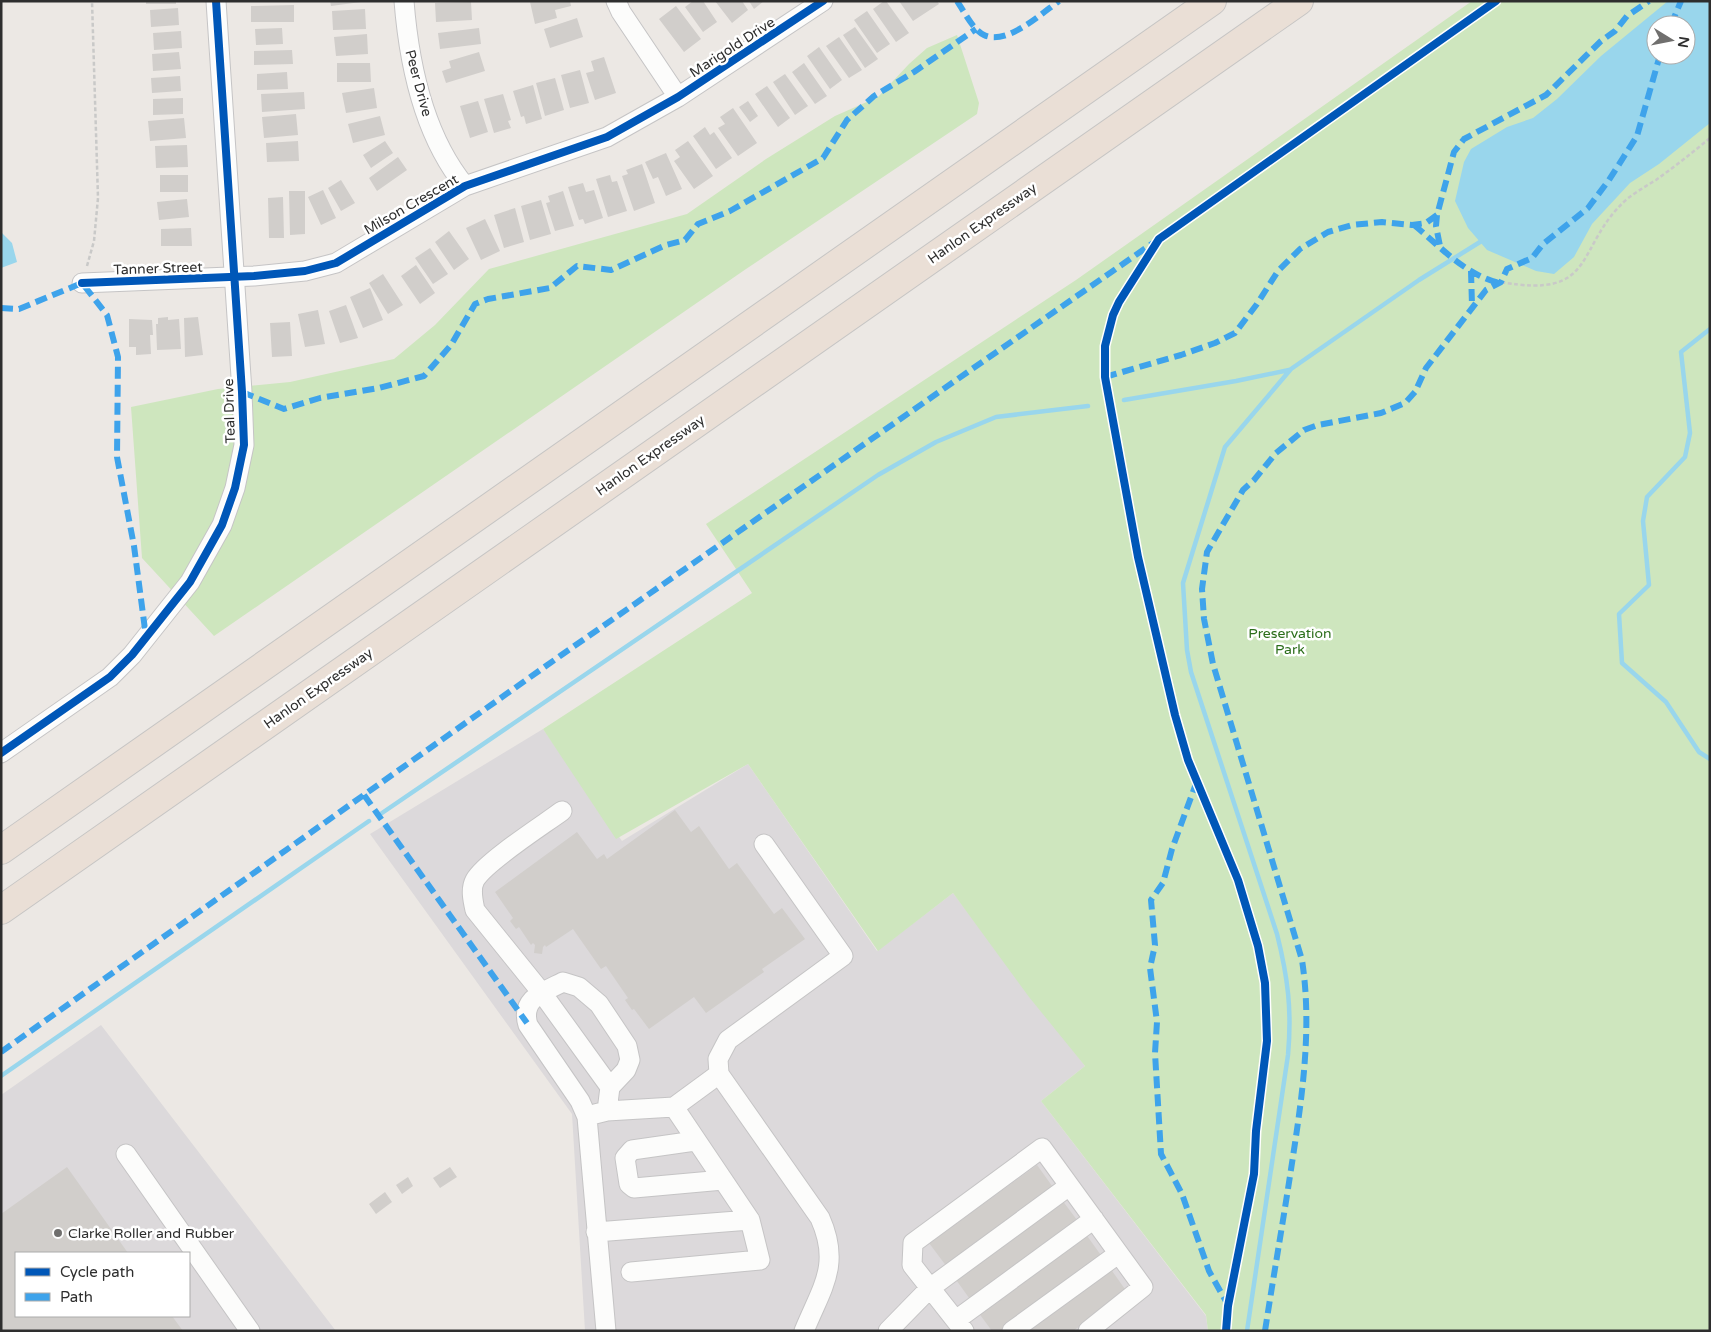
<svg xmlns="http://www.w3.org/2000/svg" width="1711" height="1332" font-family="'Varela Round',sans-serif">
<style>
.industrial{fill:#dcd9db;fill-rule:evenodd}
.green{fill:#cee6be;fill-rule:evenodd}
.water{fill:#99d6ec;fill-rule:evenodd}
.lines{fill:none;stroke-linecap:round;stroke-linejoin:round}
.stream{stroke:#99d6ec;stroke-width:4.5}
.building{fill:#d1cecb}
.minor-casing{stroke:#c5c4c5;stroke-width:21}
.highway-casing{stroke:#c6c5c4;stroke-width:30}
.path{stroke:#c9c9c8;stroke-width:2.5;stroke-dasharray:4 2.5;stroke-linecap:butt}
.minor{stroke:#fcfcfb;stroke-width:19}
.highway{stroke:#eadfd6;stroke-width:28}
.quiet{stroke:#3ea3eb;stroke-width:6;stroke-dasharray:12 6;stroke-linecap:butt}
.cycleway-casing{stroke:#fff;stroke-width:11}
.cycleway{stroke:#0057b8;stroke-width:8}
.poi-dot{fill:#706f6e;stroke:#fff;stroke-width:2}
.labels{text-anchor:middle;stroke-width:5;stroke-linejoin:round;paint-order:stroke}
.street-label{font-size:14px;fill:#2e2e2e;stroke:#fff}
.park-label{font-size:14px;fill:#2c6e1b;stroke:#fff}
.poi-label{font-size:14px;fill:#2e2e2e;stroke:#fff;text-anchor:start}
</style>
<rect width="100%" height="100%" fill="#ece8e4"/>
<path class="industrial" d="M543,729l79,112 126,-77 129,187 76,-58 132,173 -44,35 165,215 2,15h-623l-13,-217 -202,-280z
M101,1025l235,306h-335v-236zM16,1253h173v63h-173z"/>
<path class="green" d="M1472,1h238v1330h-502l-2,-16 -165,-214 44,-35 -56,-69 -76,-104 -75,58 -130,-187 -132,75 -73,-110 209,-136 -46,-69 370,-244zM1656,25h30v30h-30z
M957,35l22,68 -2,11 -231,155 -532,367 -72,-78 -11,-151 87,-18 72,-7 104,-23 41,-34 54,-56 198,-55 79,-55 69,-43 43,-19 31,-33 18,-16z"/>
<path class="water" d="M1668,1h42v122l-51,41 -29,19 -38,41 -18,33 -20,17 -18,-3 -49,-21 -19,-22 -13,-27 9,-39 7,-13 36,-22 26,-9 24,-19 44,-43zM1656,25h30v30h-30z
M1,232l11,11 5,19 -16,6z"/>
<g class="lines">
<path class="stream" d="M1710,329l-29,23 9,81 -5,24 -38,40 -4,24 6,64 -30,29 3,49 44,39 33,50 11,7
M1124,400l112,-19 53,-11
M382,813l496,-338 58,-33 60,-25 92,-11
M1,1076l368,-255
M1247,1331l41,-276c4,-45 0,-77 -11,-121l-86,-262 -4,-22 -4,-67 42,-136 66,-78 128,-89 61,-38"/>
</g>
<path class="building" d="M146,1h30v3h-30z
M330,1h31v1l-30,4z
M570,1l1,5 -16,4 2,8 -22,6 -5,-22z
M693,1h10l14,21 -14,10 -18,-25z
M715,1h27l6,9 -16,13z
M749,1h15l-10,8z
M884,1h2l23,32 -13,9 -23,-33z
M899,1h38l2,3 -26,17z
M471,2l1,18 -36,2 -1,-19z
M294,5v17h-43v-16z
M676,6l25,33 -17,13 -25,-33z
M178,8l1,17 -28,2 -1,-17z
M365,9l1,20 -33,1 -1,-19z
M867,11l23,33 -13,9 -23,-33z
M577,18l6,19 -33,11 -6,-19z
M855,27l23,32 -13,9 -22,-33z
M282,28l1,16 -27,1 -1,-16z
M479,28l2,16 -41,5 -2,-16z
M181,31l1,17 -28,2 -1,-17z
M367,34l1,20 -32,2 -2,-19z
M839,37l23,33 -13,8 -23,-32z
M819,47l23,33 -12,9 -23,-33z
M292,50l1,14 -39,1v-14z
M179,52l2,17 -28,2 -1,-17z
M479,52l6,19 -39,12 -4,-12 9,-3 -2,-7z
M604,57l12,36 -21,7 -9,-27 8,-2 -3,-10z
M337,63h33l1,19h-34z
M804,63l23,33 -12,8 -23,-32z
M580,70l9,33 -19,5 -9,-33z
M287,72l1,17 -31,1v-16z
M785,74l23,32 -13,9 -22,-33z
M180,76l1,15 -29,2 -1,-15z
M555,78l9,32 -19,6 -9,-33z
M533,85l9,34 -16,5 -2,-8 -3,1 -8,-26z
M767,86l23,32 -12,9 -23,-33z
M374,88l3,20 -31,5 -4,-20z
M304,92l1,17 -43,3 -1,-18z
M503,94l8,26 -3,1 3,7 -17,5 -10,-34z
M183,98v16l-30,1v-16z
M478,101l10,31 -18,6 -10,-32z
M748,101l10,15 -8,6 -11,-15z
M733,108l24,35 -19,13 -20,-28 7,-4 -5,-7z
M296,114l2,21 -34,3 -2,-21z
M380,116l5,19 -32,8 -5,-19z
M184,118l2,20 -36,3 -2,-20z
M705,127l5,8 4,-3 18,26 -16,11 -23,-33z
M298,141l1,20 -32,1 -1,-19z
M385,141l8,12 -22,15 -8,-13z
M688,141l25,35 -19,13 -20,-28 6,-4 -5,-7z
M187,145l1,22 -32,1 -1,-22z
M666,153l16,36 -16,7 -8,-19 -5,2 -8,-17z
M398,157l9,13 -30,21 -8,-13z
M642,164l13,39 -21,8 -12,-35 6,-2 -2,-4z
M160,175h28v17h-28z
M610,175l2,7 5,-1 10,30 -19,6 -12,-38z
M341,180l14,23 -14,8 -13,-23z
M583,183l3,9 8,-2 9,28 -18,6 -2,-5 -4,1 -11,-33z
M323,190l13,28 -15,7 -13,-28z
M289,191h16v43l-15,1z
M563,191l11,35 -19,5 -9,-28 4,-1 -2,-6z
M283,197l1,41h-15l-1,-40z
M187,199l2,18 -30,3 -2,-18z
M541,200l10,34 -21,6 -9,-34z
M515,208l9,34 -20,6 -10,-33z
M485,219l15,32 -19,9 -15,-32z
M191,228l1,18h-31v-17z
M449,231l20,28 -15,11 -19,-28z
M430,248l18,26 -15,10 -18,-26z
M416,265l19,28 -15,11 -19,-28z
M383,274l20,31 -15,9 -19,-31z
M370,288l13,32 -20,8 -13,-31z
M346,305l12,33 -18,5 -11,-32z
M318,310l7,34 -20,3 -7,-33z
M168,317v3l11,-1 2,30 -24,1 -1,-26h2v-6z
M198,317l5,38 -18,2 -1,-39z
M129,319l23,1 1,15h-3l1,19 -15,1v-8h-7z
M290,322l2,34 -20,1 -2,-34z
M675,810l16,22 8,-6 30,43 8,-6 37,51 8,-6 23,31 -43,30 2,3 -58,41 -12,-16 -45,32 -15,-20 -2,1 -7,-10 3,-2 -22,-32 -5,3 -28,-40 -27,18 -1,-2 -2,2 -1,7 -8,-1 1,-8 -2,-2 -2,2 -12,-18 -3,2 -6,-8 3,-3 -18,-26 82,-60 20,27 7,-5 3,5z
M1037,1165l18,25 -108,77 -18,-24z
M67,1167l61,86h-112v63h156l11,15h-182v-117z
M450,1167l7,10 -17,11 -7,-10z
M408,1177l5,9 -11,8 -6,-9z
M385,1192l7,10 -16,12 -7,-10z
M1062,1200l18,24 -108,78 -18,-25z
M1085,1233l18,25 -100,73h-11l-14,-19z
M1110,1268l17,24 -54,39h-51z"/>
<g class="lines">
<g class="minor-casing">
<path id="minor" d="M404,1c5,63 20,135 61,185
M616,1l5,11 57,85
M82,283l172,-7 51,-5 31,-8 129,-77 142,-49 71,-40 145,-96
M1,753l109,-76 22,-22 58,-73 32,-57 13,-37 9,-43 -2,-53 -26,-391
M562,811c-19,14 -77,51 -87,69 -5,9 -2,21 0,30l67,83 68,94
M719,1074l101,144c21,47 2,69 -16,113
M674,1107l45,-33 -1,-15 10,-19 115,-84 -79,-112
M595,1114l12,-3 67,-4 76,113
M695,1141l-63,9 -7,8 4,26 5,4 89,-8
M126,1154l124,177
M596,1232l154,-12 10,40 -129,12
M956,1320l138,-101
M606,1331l-19,-214 -7,-16 -52,-76c-8,-26 15,-33 35,-43l16,5 20,17 28,42 3,14 -4,10 -16,17 -3,24
M888,1331l42,-43 139,-102
M964,1331l-52,-66 1,-22 129,-95 101,139 -55,44
M1012,1331l106,-77"/>
</g>
<g class="highway-casing">
<path id="highway" d="M1,850l1211,-849
M1,910l1298,-909"/>
</g>
<path class="path" d="M87,266l7,-25 4,-43 -6,-197
M1501,282c98,18 73,-36 126,-83 9,-7 19,-13 29,-19 18,-13 36,-27 54,-42"/>
<use href="#minor" class="minor"/>
<use href="#highway" class="highway"/>
<path class="quiet" d="M957,1c7,10 15,28 27,34 22,11 57,-21 75,-34
M1671,25l10,-24
M1437,215l-1,11 4,20
M1414,225c27,22 50,49 85,58
M1471,271l1,34
M1,308l18,1 63,-26 25,32 11,42 -1,100 17,89 12,91
M1105,377l76,-22 34,-12 20,-10 22,-29 21,-33 22,-22 28,-17 24,-7 30,-3 30,3 14,-2 11,-8 17,-63 10,-13 82,-44 55,-54 14,-10 12,-15 22,-15
M242,392l42,17 36,-11 59,-10 45,-12 27,-31 24,-41 13,-5 62,-11 27,-22 34,4 55,-25 19,-5 13,-16 32,-13 93,-53 24,-38 27,-24 40,-24 62,-43
M1197,781l-25,68 -9,34 -12,17 4,45 -5,23 7,54 -2,31 6,101 21,40 27,77 19,34
M364,795l163,228
M1,1052l559,-396 593,-413
M1265,1331c8,-52 17,-103 25,-155 11,-72 23,-144 12,-216l-89,-296 -9,-45 -2,-30 5,-37 36,-62 11,-10 22,-27 28,-23 14,-5 63,-12 24,-10 10,-11 11,-24 60,-78 15,-8 6,-13 25,-11 11,-14 45,-36 21,-28 28,-44 23,-81"/>
<g class="cycleway-casing">
<path id="cycleway" d="M82,283l172,-7 51,-5 31,-8 129,-77 142,-49 71,-40 145,-96
M1,753l109,-76 22,-22 58,-73 32,-57 13,-37 9,-43 -2,-53 -26,-391
M1226,1331l2,-25 26,-132 2,-43 11,-90 -2,-58 -7,-37 -20,-66 -50,-120 -13,-45 -37,-158 -33,-180v-31l8,-31 6,-13 40,-63 337,-238"/>
</g>
<use href="#cycleway" class="cycleway"/>
</g>
<circle class="poi-dot" cx="58" cy="1233" r="5"/>
<g class="labels">
<g class="street-label">
<text transform="translate(732 47) rotate(-33)" y="5">Marigold Drive</text>
<text transform="translate(419 83) rotate(75)" y="5">Peer Drive</text>
<text transform="translate(411 204) rotate(-30)" y="5">Milson Crescent</text>
<text transform="translate(982 223) rotate(-35)" y="5">Hanlon Expressway</text>
<text transform="translate(158 268) rotate(-2)" y="5">Tanner Street</text>
<text transform="translate(229 411) rotate(-92)" y="5">Teal Drive</text>
<text transform="translate(650 455) rotate(-35)" y="5">Hanlon Expressway</text>
<text transform="translate(318 688) rotate(-35)" y="5">Hanlon Expressway</text>
</g>
<g class="park-label">
<text x="1290" y="638">Preservation<tspan x="1290" dy="16">Park</tspan></text>
</g>
<g class="poi-label">
<text x="68" y="1238">Clarke Roller and Rubber</text>
</g>
</g>
<rect width="1711" height="1332" fill="none" stroke="#2e2e2e" stroke-width="5"/>
<rect x="15" y="1252" width="175" height="65" fill="#ffffff" stroke="#ababab"/>
<rect x="25" y="1268" width="25" height="8" fill="#0057b8" stroke="#ababab"/>
<text x="60" y="1277" font-size="15" fill="#2e2e2e">Cycle path</text>
<rect x="25" y="1293" width="25" height="8" fill="#3ea3eb" stroke="#ababab"/>
<text x="60" y="1302" font-size="15" fill="#2e2e2e">Path</text>
<g transform="translate(1671 40) rotate(100)"><circle r="24" fill="#ffffff" stroke="#ababab"/>
<path d="M0-4L9 19L0 12L-9 19Z" fill="#706f6e"/>
<text y="-8" font-size="14" font-weight="bold" text-anchor="middle" fill="#2e2e2e">N</text>
</g>
</svg>
